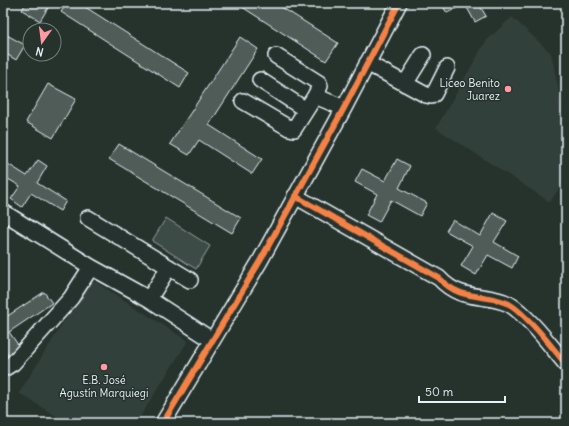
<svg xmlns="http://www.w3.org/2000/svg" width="569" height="426" font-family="Delius,sans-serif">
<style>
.built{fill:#333f3a}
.green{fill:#3e4b47;stroke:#939ea0}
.building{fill:#505c59;stroke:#e8f1f8}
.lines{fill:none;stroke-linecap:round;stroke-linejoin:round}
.minor-casing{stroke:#e8f1f8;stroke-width:18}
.minor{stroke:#26332d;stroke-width:15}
.cycleway-casing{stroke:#26332d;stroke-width:8}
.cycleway{stroke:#f48246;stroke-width:6}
.poi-dot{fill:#ff9aa2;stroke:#26332d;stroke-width:1.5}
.labels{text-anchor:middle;stroke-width:3;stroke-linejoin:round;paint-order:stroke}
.poi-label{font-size:11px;fill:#e8f1f8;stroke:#26332d;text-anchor:end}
</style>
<rect width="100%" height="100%" fill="#26332d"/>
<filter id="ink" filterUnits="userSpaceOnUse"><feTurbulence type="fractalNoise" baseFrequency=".025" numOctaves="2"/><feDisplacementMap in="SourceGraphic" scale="8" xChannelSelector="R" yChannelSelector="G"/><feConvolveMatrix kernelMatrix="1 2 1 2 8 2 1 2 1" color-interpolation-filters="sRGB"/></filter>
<g filter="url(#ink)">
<path class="built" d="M512,17l39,36 15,72v52l-16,25 -114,-74 50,-87z
M91,279l97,62 -52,82h-69l-48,-30z"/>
<path class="green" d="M166,218l44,28 -14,23 -44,-28z"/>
<path class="building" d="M26,3h25l-11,18 -18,-11z
M67,3h12l110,70 -9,15 -119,-76z
M236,3h39l63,40 -12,18z
M441,3h37l8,13 -11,6 -10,-18 -18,9z
M3,33l22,12 -9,15 -13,-8z
M240,37l18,12 -49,76 53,34 -10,15 -53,-34 -10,15 -19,-11z
M48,84l28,15 -23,39 -27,-16z
M119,144l122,74 -9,15 -123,-74z
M397,159l13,7 -11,22 28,15 -7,13 -29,-16 -12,22 -13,-7 11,-21 -22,-12 7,-13 23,12z
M38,160l9,6 -10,17 29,18 -6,10 -29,-18 -9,14 -11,-8 9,-13 -17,-10v-15l24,15z
M493,213l14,8 -13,21 24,14 -6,12 -24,-13 -12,20 -15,-9 12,-20 -27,-15 7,-11 27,16z
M44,292l8,11 -43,29 12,17 -12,8 -6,-10v-28z"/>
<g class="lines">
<g class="minor-casing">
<path id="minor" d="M367,63l59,32 5,1 3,-2 13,-26
M260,80l46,30
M405,84l18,-29
M315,96l29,12
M243,101l46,27 5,1 21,-33 5,-10 -1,-3 -43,-27
M295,196l144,82c23,25 45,14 70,26 7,4 12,9 17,14 15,14 27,31 40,46
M3,212l88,55 58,32 63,41
M88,218l102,62
M149,299l20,-32
M3,368h2l8,-5 58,-65 20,-31
M163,423l97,-162 84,-153 55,-105"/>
</g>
<use href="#minor" class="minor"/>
<g class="cycleway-casing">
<path id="cycleway" d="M295,196l144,82c23,25 45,14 70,26 7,4 12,9 17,14 15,14 27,31 40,46
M163,423l97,-162 84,-153 55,-105"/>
</g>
<use href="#cycleway" class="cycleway"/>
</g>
</g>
<g class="poi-dot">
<circle cx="508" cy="89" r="4"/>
<circle cx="104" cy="367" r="4"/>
</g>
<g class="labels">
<g class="poi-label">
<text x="500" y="87">Liceo Benito<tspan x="500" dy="13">Juarez</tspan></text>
<text x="104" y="384" text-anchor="middle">E.B. José<tspan x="104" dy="13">Agustín Marquiegi</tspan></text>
</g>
</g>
<rect width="569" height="426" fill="none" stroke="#26332d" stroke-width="16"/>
<rect x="8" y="8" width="553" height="410" fill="none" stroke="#e8f1f8" stroke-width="1.5" filter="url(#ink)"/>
<g transform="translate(42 42) rotate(194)"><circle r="19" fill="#26332d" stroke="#747f7e"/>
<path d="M0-3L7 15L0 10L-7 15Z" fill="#ff9aa2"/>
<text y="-6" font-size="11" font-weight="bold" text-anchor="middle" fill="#e8f1f8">N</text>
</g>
<path d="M419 396v6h86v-6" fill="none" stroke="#e8f1f8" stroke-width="2"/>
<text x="425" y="396" font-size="12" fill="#e8f1f8" stroke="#26332d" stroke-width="3" paint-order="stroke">50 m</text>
</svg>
